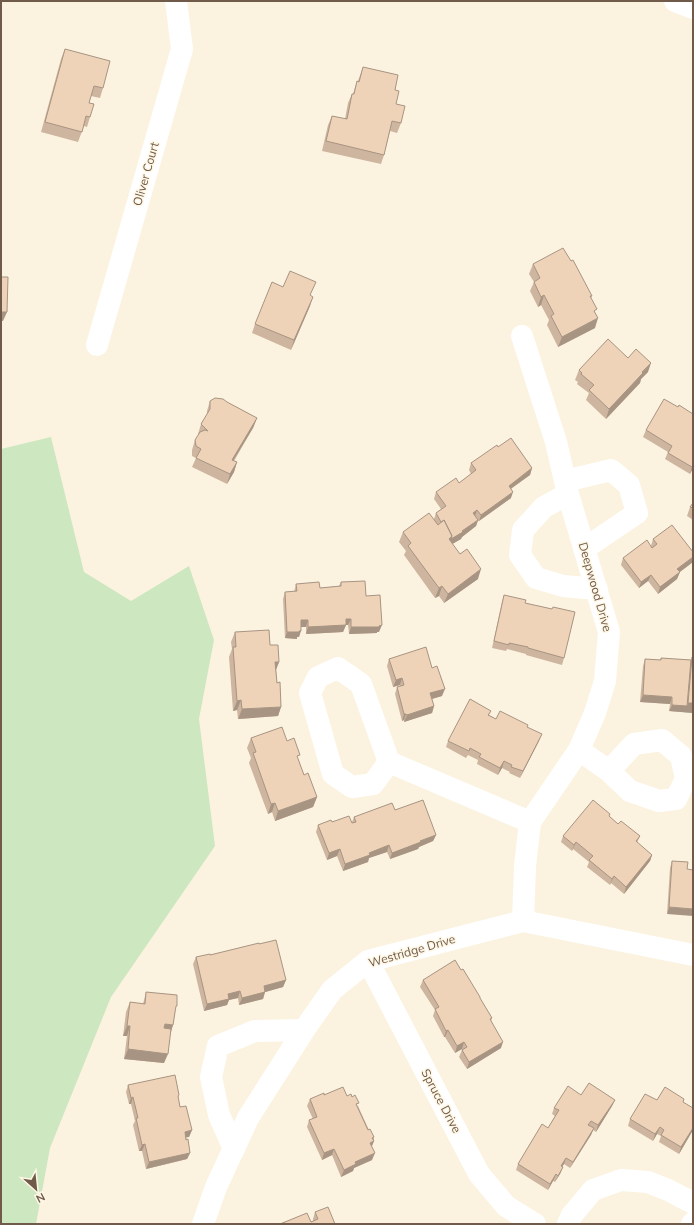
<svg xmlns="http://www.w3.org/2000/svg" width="694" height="1225" font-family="Mulish,sans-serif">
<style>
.green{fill:#cde7c0}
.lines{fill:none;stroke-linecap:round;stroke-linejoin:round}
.minor{stroke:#fff;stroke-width:22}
.wall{fill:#ceb59f}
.shaded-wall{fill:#a79482}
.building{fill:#efd3b9;stroke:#a79482}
.labels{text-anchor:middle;stroke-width:3;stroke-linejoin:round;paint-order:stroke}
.street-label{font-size:12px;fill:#705a49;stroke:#fef7e6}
</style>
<rect width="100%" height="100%" fill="#fbf3e0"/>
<path class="green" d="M51,437l33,135 47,29 58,-35 25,74 -15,79 16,127 -104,151 -61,151 -14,76h-35v-775z"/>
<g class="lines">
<path class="minor" d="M675,1l18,7
M522,336l34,106 12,52 41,138 -4,49 -10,32 -16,37 -49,72 -5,44 -2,55
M97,345l85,-296 -6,-48
M565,481l46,-11 18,15 8,28 -53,36
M568,494l-24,13 -21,23 -3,25 16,23 27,8 34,3
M579,750l30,21 21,20 29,10 17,-2 10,-20 -5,-23 -19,-16 -28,4 -25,27
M389,762l-16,22 -21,3 -19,-13 -23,-81 8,-16 20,-9 23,16 28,78 141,60
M368,961l111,213 27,32 29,18
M234,1149l-15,-34 -8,-38 7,-31 37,-15 49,-1
M203,1224l13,-37 32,-69 56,-88 28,-40 36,-29 155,-40 170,34
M568,1224l4,-9 21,-25 28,-10 27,2 20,8 25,13
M692,1224l1,-1"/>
</g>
<path class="wall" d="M65,49l38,39 -3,10 -9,-2 -2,7 1,14 -3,10 -3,-1 -6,16 -37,-10 20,-73z
M363,67l32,23 1,14 5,19 -4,10 -7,-2 -6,24 -3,9 -59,-13 6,-26 4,-9 13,3 3,-16 4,-9h1l4,-13h1z
M533,264l59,32 -1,2 4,15v15l-37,19 -11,-22 2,-5 -8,-15 -3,2 -8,-16 4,-9 -5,-8z
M283,287l28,9 -1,10 -19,44 -39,-17 3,-9z
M628,358l20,14 -7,7 -1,4 -34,36 -20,-19 3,-7 -12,-9 1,-2 -3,-2 4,-10z
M210,401l17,1 30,16 -4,10 -19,33 3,1 -3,10 -7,12 -35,-17 4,-9 -4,-2v-6l3,-10 4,-5 -1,-1 3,-10 6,-9v-4z
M678,407l15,7v54l-3,6 -25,-15 3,-7 -25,-15 3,-7z
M498,447l34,21 -2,7 -19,14v9l-32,23h-1l-2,5 -14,11 -1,2 -9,5 26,35 -34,24 -5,-7 -4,2 -31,-43 2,-4 -7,-9 4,-10 31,-13 2,-6 5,-4 -7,-10 2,-7 23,-9 12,-9 -2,-4 2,-7z
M693,503v17l-6,-4 3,-9z
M653,539l40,23 -13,10 -3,7 -19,15 -10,-13 -9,7 -18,-23 2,-7 28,-12z
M341,582l25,14 13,36h-2v1l-28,1 -1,-9h-2l-3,7 -37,2v-7h-5l-2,10h-2v2l-12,-1 -2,-39 2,-7h9l2,-8 24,4 19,-2z
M504,595l21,8 39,55 -2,7 -36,-10v-1l-19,-5 -1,2 -14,-3 10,-46z
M235,632l35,13 9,17 -3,8 1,13 4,24 -3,9 -40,3 -1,-9 -4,1 -4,-54 3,-8 -1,-7z
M692,657h1v56l-24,-2 1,-7 -30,-2 3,-36 2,-7 15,1 1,-2 30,2z
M389,659l43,9 10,28 -10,3 2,7 -2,7 -28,9v-2l-2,1 -7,-27 2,-7 3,-1v-1l-7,2 -6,-21z
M491,711l-2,4 7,4 31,8 12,14 -19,37 -11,-5 1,-1 -8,-4 -4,7 -21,-11 1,-4 -10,-5 -2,3 -20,-11 2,-6z
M251,738l36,3 11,18 6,16 13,22 -4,10 -38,14 -3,-9 -4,2 -19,-51 2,-5 -4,-10z
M395,810l41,25 -3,6 -14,6 -1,2 -28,10 -3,-7 -18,6 -1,4 -25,9 -6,-15 -10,4 -11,-28 2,-7 14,-3h20l2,-5z
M610,814l-1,2 9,8 22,12 -3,7 15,12 -2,6 -26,33 -13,-11 -1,2 -23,-18 2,-5 -16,-13 -1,2 -11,-9 2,-6z
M672,861l15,8 -20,45 3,-46z
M259,944l27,36 -3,7 -18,5 -2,7 -24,6 -1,-7 -9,2 -2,5 -23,6 -11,-47 3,-7 14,-2z
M461,970l31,48 -1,3 10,27 -34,21 -8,-12 3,-7v-1l-7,4 -10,-16h-1l-11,-21 2,-6 -15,-23 3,-7z
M146,992l29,20 -2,13 -3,9 -6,29 -40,-4 3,-23h-4l3,-24 4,-10 13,2z
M128,1085l51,10 -1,3 2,9 12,23 -3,7h-3l4,16 -3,6 -41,10 -4,-18h-3l-6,-26 2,-4 -4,-17h-2l-3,-12z
M324,1095l23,1 11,10 16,35 -2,5v14l-18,8 -1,3 -12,6 -9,-22 -10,5 -15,-33 2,-7 4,-1 -6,-13 3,-7z
M581,1095l34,5 -3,6 -16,26 -3,-2 -2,5 -21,33 -6,-4 -2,3h1l-3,7 -5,8 -2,-1 -5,9 -32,-20 2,-6 30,-36 7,-12 -3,-2 2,-6z
M684,1099l-1,3 10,28 -14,24 -20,-12 2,-6 -4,-2 -4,7 -25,-15 2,-7 27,-19z
M315,1212l20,12 -24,-2 2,-1v-2z"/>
<path class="shaded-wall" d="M544,295l-3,10 -3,2 3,-10z
M313,297l-3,9 -19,44 3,-10z
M1,312h6l-4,9h-2z
M598,318l-3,10 -37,19 4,-10z
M651,363l-3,9 -7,7 -1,4 -34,36 3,-10z
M257,418l-4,10 -25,41 4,-9z
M237,462l-3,10 -7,12 3,-10z
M693,465v3l-3,6 2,-7z
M532,468l-2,7 -24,17 3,-6z
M513,492l-2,6 -32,23 2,-6z
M477,510l-2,6 -2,-3z
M478,520l-2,6 -14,11 -1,2 -12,7v-7l3,-3 10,-5z
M693,557v5l-16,12 3,-2 -3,7 -19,15 2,-7 17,-18z
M481,569l-3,10 -34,24 4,-9z
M651,575l-3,6 -9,7 2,-6z
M442,586l-3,10 -4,2 4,-10z
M346,619h5l-3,6h-2l-3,7 -37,2 2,-7z
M301,620h7l-2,7h-8z
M382,625l-3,7h-2v1l-28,1 2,-7z
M301,631l-2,6h-2v2l-12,-1 2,-6z
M275,662h4l-4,10z
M402,678l-2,7 -7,2 3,-7z
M445,689l-3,7 -14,4 2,-7z
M643,695l29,2 -2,7 -30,-2z
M241,700l-4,10 -4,1 4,-10z
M688,703h5v10l-24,-2 3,-6 15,1z
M434,706l-2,7 -28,9 3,-7z
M281,707l-3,9 -40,3 4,-10z
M404,714h2l-2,6 -2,1z
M542,734l-3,7 -19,37 3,-7z
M504,761l-2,7 -4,7 2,-7z
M317,797l-4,10 -38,14 3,-10z
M275,803l-3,9 -4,2 3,-10z
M436,835l-3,6 -14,6 -1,2 -28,10 2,-6 28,-12z
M576,842l-3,7 -1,2 2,-6z
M389,845l-2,7 -18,6 -1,4 -25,9 2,-7 24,-11z
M340,849l-3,7 -10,4 2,-7z
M652,855l-2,6 -26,33 2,-7z
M614,876l-3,7 -1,2 2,-6z
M669,907l24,2v7l-26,-2z
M286,980l-3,7 -21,6 2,-7z
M240,991l-2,7 -9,2 -2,5 -23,6 3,-7 21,-10z
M265,992l-2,7 -24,6 3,-7z
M165,1024l8,1 -3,10 -9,-1z
M127,1026h3l-3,10h-4z
M448,1030l-3,7h-1l2,-6z
M464,1042l-2,7 -7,4 2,-7z
M503,1042l-2,6 -34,21 2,-7z
M128,1049l40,5 -4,9 -40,-4z
M133,1097l-2,7h-2l2,-6z
M615,1100l-3,6 -16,26 2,-7z
M660,1127l-3,7 -4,7 2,-7z
M594,1128l-3,7 -21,33 3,-6z
M693,1128v2l-14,24 2,-7z
M192,1130l-3,7 -7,1 3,-6z
M374,1137l-1,5 1,-1 -3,7 -3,2 4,-12z
M145,1144l-3,7h-3l3,-6z
M334,1149l-2,6 -10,5 2,-7z
M190,1153l-3,6 -41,10 3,-7z
M375,1153l-3,7 -18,8 -1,3 -12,6 3,-7 11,-8z
M566,1158l-2,6 -6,9 3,-7z
M563,1167l-3,7 -5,8 3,-6z
M556,1174l-3,7 -5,9 2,-6z"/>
<path class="building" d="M65,49l45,12 -7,27 -9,-2 -5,17 5,1 -4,13 -4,-1 -4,16 -37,-10z
M363,67l35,8 -3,15 4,1 -3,13 9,2 -4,17 -9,-2 -8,34 -58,-14 6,-25 15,3 5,-25h2l3,-13 2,1z
M563,248l8,13 2,-1 19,36h-2l7,13 -3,2 4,7 -36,19 -11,-21 3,-2 -10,-19 -3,2 -7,-15 6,-4 -7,-14z
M290,271l26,11 -6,13 3,2 -19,43 -39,-16 17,-42 11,5z
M1,277h7l-1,35h-6z
M608,339l20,19 8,-9 15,14 -9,9 1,1 -34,36 -20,-19 5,-5 -13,-11 1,-1 -3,-3z
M215,398l8,1 4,3 30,16 -25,42 5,2 -7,12 -34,-16 5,-9 -5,-3 -1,-6 5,-8 5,-2 3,1 -7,-7 9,-15v-8z
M664,399l14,8 1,-2 14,9v51l-1,2 -24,-14 4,-7 -26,-16z
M511,438l21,30 -23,18 4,6 -32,23 -4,-5 -4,3 5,7 -16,11 1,1 -12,7 1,-3 -8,-16 -3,2 -5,-9 10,-7 -10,-14 20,-14 3,5 17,-13 -5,-7 26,-18 1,2z
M693,503v5l-3,-1z
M429,513l9,12 6,-5 8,16 -3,3 11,15 7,-5 14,20 -33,25 -6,-8 -3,2 -31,-42 3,-3 -8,-11z
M672,525l21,27v5l-16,12 3,3 -20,15 -9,-12 -10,7 -18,-24 24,-18 5,8 5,-4 -4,-5z
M365,581l1,15 14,-1 2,30 -3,1v1h-28v-8h-5v6l-38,2v-7h-7v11h-2v1h-12l-2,-40 12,-1 -1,-7 23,-2 1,6 21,-2v-4z
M504,595l22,5 -1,3 27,6 1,-2 22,5 -11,46 -36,-10v-1l-19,-4v2l-15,-4z
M269,630l1,15h8l1,17h-4l2,21 3,-1 1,25 -39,2 -1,-9 -4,1 -4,-54h3l-1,-15z
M426,647l6,21 5,-2 8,23 -15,4 4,13 -27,9 -1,-1h-2l-7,-27 7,-2 -2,-7 -6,2 -7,-21z
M692,657h1v46h-5z
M661,658l30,2 -4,46 -15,-1v-8l-29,-2 2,-36 16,1z
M470,699l21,12 -3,4 8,4 4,-8 28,14 -1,2 15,7 -19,37 -12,-4 1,-2 -8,-4 -4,7 -21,-11 2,-3 -11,-6 -1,3 -21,-10z
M282,727l5,14 7,-3 6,17 -3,1 7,19 4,-2 9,24 -39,14 -3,-8 -4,1 -18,-51 3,-1 -5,-14z
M423,800l13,35 -16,6 1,1 -29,11 -3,-8 -20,8 1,2 -25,9 -5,-15 -11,4 -11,-28 13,-5 1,2 17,-6 3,7 4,-1 -2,-5 38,-14 3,7z
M593,800l17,14 -1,2 9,8 3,-3 19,15 -4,5 16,14 -26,32 -12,-11 -2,3 -23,-19 4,-4 -17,-14 -2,3 -11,-9z
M672,861l16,1 -1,7 6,1v39l-24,-2z
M276,940l10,40 -22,6 1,6 -23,6 -2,-7 -12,3 1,5 -22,5 -11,-47 14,-3v1l49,-12v1z
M455,960l6,10 2,-1 17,28v1l12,20 -2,1 13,23 -34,20 -7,-12 5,-3 -3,-5 -7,4 -9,-16 -2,1 -11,-22 4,-2 -16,-27z
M146,992l31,3v11h-1l-3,19 -8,-1 -1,4 7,1 -3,25 -40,-5 2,-23h-3l3,-24 15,2z
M175,1075l4,20 -1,1 2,11 6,-1 6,24 -7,2 1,8 2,-1 2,14 -41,9 -4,-18 -3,1 -6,-27h2l-5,-21 -2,1 -3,-13z
M589,1083l26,17 -17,25 -7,-4 -3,4 6,3 -21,34 -7,-4 -5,8 2,1 -5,9 -2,-2 -6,10 -32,-20 24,-40 6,4 11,-18 -5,-2 14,-22 13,9z
M343,1087l4,9 4,-2 1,3 3,-2 4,8 -3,1 12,26 2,-1 4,8 -2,1 2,3 -4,2 5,10 -20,9 1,2 -12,6 -10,-21 -10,4 -15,-33 8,-3 -7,-18 14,-6v2z
M665,1087l19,12 -1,3 10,6v20l-12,19 -20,-12 3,-5 -4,-3 -5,7 -25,-15 15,-25 12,6z
M328,1207l7,17h-55l27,-11 4,9 7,-3 -3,-7z"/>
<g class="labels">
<g class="street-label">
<text transform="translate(146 174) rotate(-74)" y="4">Oliver Court</text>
<text transform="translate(595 587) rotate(74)" y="4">Deepwood Drive</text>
<text transform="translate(412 951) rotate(-16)" y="4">Westridge Drive</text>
<text transform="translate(441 1101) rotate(62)" y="4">Spruce Drive</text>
</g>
</g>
<rect width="694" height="1225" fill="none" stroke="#705a49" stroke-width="4"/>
<g transform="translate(36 1189) rotate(153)" stroke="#fef7e6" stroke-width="3" paint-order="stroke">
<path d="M0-3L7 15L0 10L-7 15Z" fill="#705a49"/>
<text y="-6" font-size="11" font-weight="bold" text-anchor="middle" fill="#705a49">N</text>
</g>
</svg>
